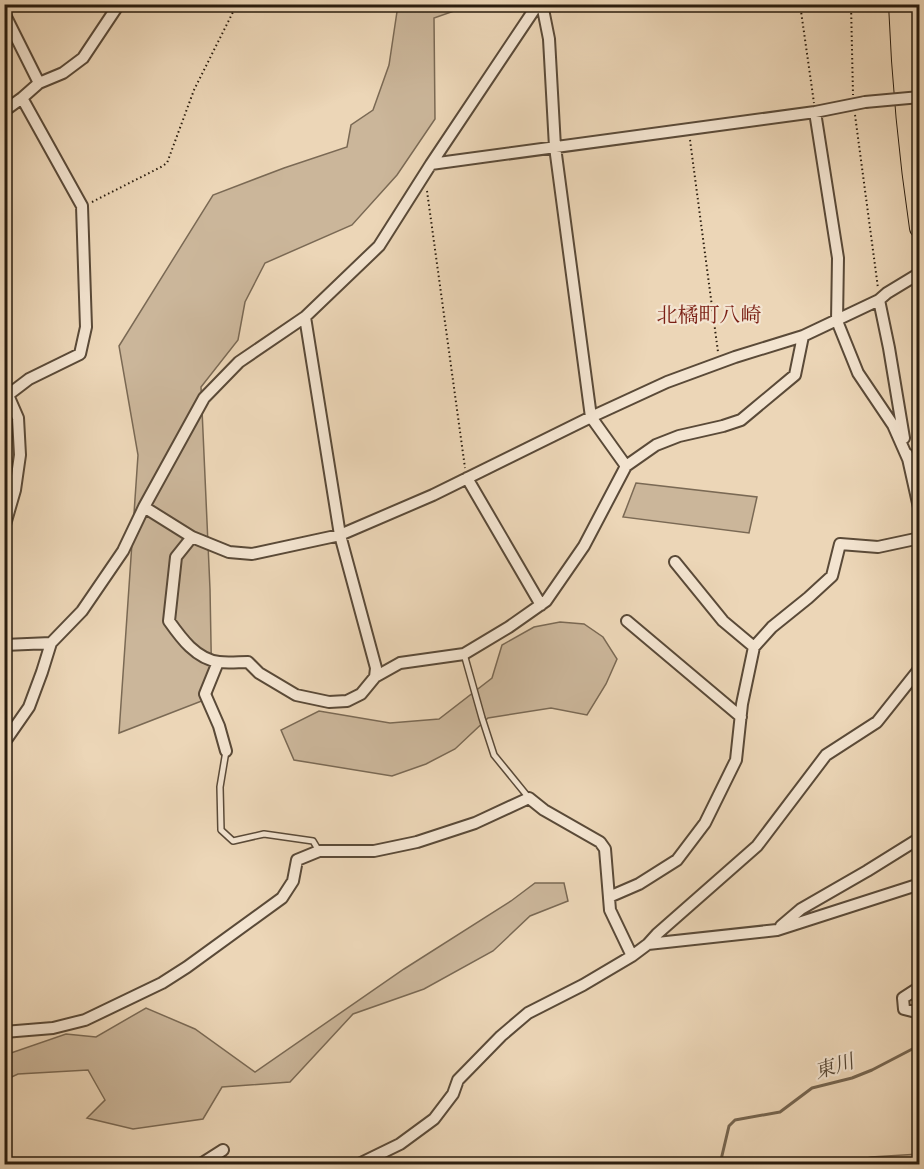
<svg xmlns="http://www.w3.org/2000/svg" width="924" height="1169" font-family="Vollkorn,'Noto Serif JP',serif">
<style>
.green{fill:#cbb69a;stroke:#7a6954;stroke-width:1.5}
.lines{fill:none;stroke-linecap:round;stroke-linejoin:round}
.stream{stroke:#766651;stroke-width:3}
.service-casing{stroke:#5a4a38;stroke-width:8}
.minor-casing{stroke:#5a4a38;stroke-width:14}
.motorway-casing{stroke:#291c0e;stroke-width:22}
.path{stroke:#291c0e;stroke-width:2;stroke-dasharray:1.5 3;stroke-linecap:butt}
.service{stroke:#f3e4d0;stroke-width:5}
.minor{stroke:#f3e4d0;stroke-width:10}
.motorway{stroke:#ecd6b7;stroke-width:20}
.minor-bridge-casing{stroke:#5a4a38;stroke-width:14;stroke-linecap:butt}
.minor-bridge{stroke:#f3e4d0;stroke-width:10}
.labels{text-anchor:middle;stroke-width:4.5;stroke-linejoin:round;paint-order:stroke}
.water-label{font-size:20px;font-style:italic;fill:#564735;stroke:#f3e4d0}
.quarter-label{font-size:21px;fill:#7a1f14;stroke:#f3e4d0}
</style>
<rect width="100%" height="100%" fill="#ecd6b7"/>
<filter id="stains"><feTurbulence type="fractalNoise" baseFrequency=".00333" numOctaves="4"/><feColorMatrix values="0 0 0 0 .2 0 0 0 0 .09 0 0 0 0 .02 0 0 0 .5 -.17"/></filter>
<radialGradient id="worn" r=".72"><stop offset=".6" stop-color="#630" stop-opacity="0"/><stop offset="1" stop-color="#630" stop-opacity=".3"/></radialGradient>
<path class="green" d="M398,5h73l-37,13 1,101 -38,56 -45,50 -87,38 -20,39 -7,38 -37,47 9,202 2,108 -93,36 19,-278 -19,-109 94,-151 71,-27 63,-21 4,-22 22,-15 16,-45z
M636,483l121,14 -8,36 -126,-16z
M560,622l24,2 19,13 14,22 -11,25 -19,31 -36,-7 -63,10 -33,31 -29,15 -34,12 -98,-16 -13,-30 38,-19 71,12 49,-4 53,-41 10,-33 32,-18z
M535,883h29l4,18 -38,15 -37,35 -69,38 -71,25 -63,68 -68,5 -19,32 -70,10 -46,-11 18,-18 -17,-30 -70,4 -13,6v-25l61,-21 30,3 50,-29 49,21 60,43 149,-103 107,-68z
M919,1154v10h-77l29,-7z"/>
<g class="lines">
<path class="stream" d="M720,1164l9,-38 6,-6 45,-8 32,-24 40,-10 20,-8 48,-25"/>
<g class="service-casing">
<path id="service" d="M464,654l18,64 12,37 35,43
M226,751l-6,36 1,43 12,11 31,-7 49,7 6,10"/>
</g>
<g class="minor-casing">
<path id="minor" d="M542,4l7,35 6,108 36,270 35,49
M4,13l35,70
M4,111l18,-13 17,-15 24,-10 20,-15 36,-54
M815,112l23,146 -1,63 21,52 35,52 15,34
M431,164l384,-52 50,-10
M879,300l10,48 15,90
M305,317l35,218 36,133 -1,9
M4,393l4,2 10,23 2,37 -5,35 -11,38
M8,395l21,-16 51,-25 6,-27 -4,-121 -60,-108
M907,454l13,58
M467,478l74,127
M144,507l48,30 37,15 23,2 88,-19 93,-40 158,-78 76,-35 68,-25 68,-21
M192,537l-16,20 -7,64c12,17 27,38 50,41 9,1 20,0 29,0l11,11 37,22 33,7 18,-1 14,-7 14,-17 25,-14 64,-9 45,-27 37,-26 38,-55 42,-80 30,-21 23,-9 44,-10 18,-6 54,-45 8,-39 76,-36 8,-7 33,-20
M675,562l48,59 31,26
M627,621l114,96
M4,645l47,-2
M218,662l-13,32 14,32 7,25
M4,743l25,-36 13,-35 9,-29 31,-32 41,-60 21,-44 60,-109 35,-36 66,-45 74,-71 52,-82 107,-160
M609,897l30,-13 38,-24 28,-37 31,-63 6,-56 12,-57 18,-20 36,-29 24,-22 8,-32 38,3 42,-9
M781,926l20,-17 66,-38 53,-33
M648,944l129,-14 143,-46
M920,987l-17,11 1,11 16,4
M4,1032l49,-4 32,-8 77,-37 25,-16 95,-69 11,-17 4,-21 22,-9h55l43,-9 58,-19 54,-25 15,12 56,32 5,7 5,61 22,46
M201,1164l22,-14
M359,1164l41,-20 34,-25 19,-25 5,-14 43,-44 27,-23 55,-28 49,-29 16,-12 9,-10 100,-88 69,-91 51,-33 43,-54"/>
</g>
<g class="motorway-casing">
<path id="motorway" d="M899,4c3,75 10,150 21,224
M915,4l5,75"/>
</g>
<path class="path" d="M368,4c9,4 18,8 26,0
M800,4l14,99
M851,4l2,91
M855,115l23,173
M690,140l28,212
M427,191l38,277
M92,202l69,-35 6,-4 27,-73 43,-86"/>
<use href="#service" class="service"/>
<use href="#minor" class="minor"/>
<use href="#motorway" class="motorway"/>
<g class="minor-bridge-casing">
<path id="minor-bridge" d="M865,102l55,-5"/>
</g>
<use href="#minor-bridge" class="minor-bridge"/>
</g>
<g class="labels">
<g class="water-label">
<text transform="translate(834 1066) rotate(-17)" y="7">東川</text>
</g>
<g class="quarter-label">
<text x="709" y="322">北橘町八崎</text>
</g>
</g>
<rect width="924" height="1169" fill="none" stroke="#ecd6b7" stroke-width="24"/>
<rect x="6" y="6" width="912" height="1157" fill="none" stroke="#291c0e" stroke-width="3"/>
<rect x="12" y="12" width="900" height="1145" fill="none" stroke="#291c0e" stroke-width="1.5"/>
<rect width="100%" height="100%" filter="url(#stains)"/>
<rect width="100%" height="100%" fill="url(#worn)"/>
</svg>
